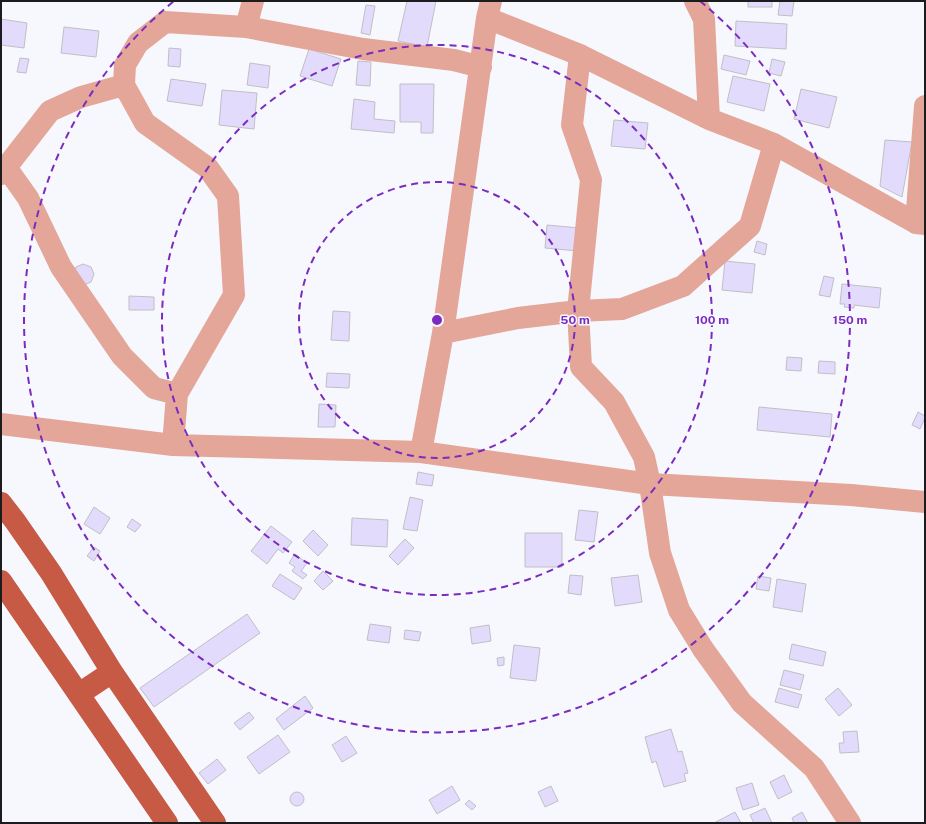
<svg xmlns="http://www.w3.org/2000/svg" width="926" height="824" font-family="'Public Sans',sans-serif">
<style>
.building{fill:#e3dbfb;stroke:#c0bfc4}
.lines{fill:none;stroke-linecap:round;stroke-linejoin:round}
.minor{stroke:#e3a698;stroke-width:22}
.major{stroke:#c65a45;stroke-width:22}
.ring{fill:none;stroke:#7b2cbf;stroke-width:2;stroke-dasharray:7 5}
.centre{fill:#7b2cbf;stroke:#f7f8fe;stroke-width:2}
.ring-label{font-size:12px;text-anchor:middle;font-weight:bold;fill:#7b2cbf;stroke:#f7f8fe;stroke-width:3;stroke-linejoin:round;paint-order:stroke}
</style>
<rect width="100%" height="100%" fill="#f7f8fe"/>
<path class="building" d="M407,1h29l-9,46 -29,-6z
M748,1h24v6h-24z
M780,1h14l-2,15 -14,-1z
M366,5l9,1 -5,29 -9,-2z
M1,19l26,4 -3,25 -23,-3z
M736,21l51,3 -1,25 -51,-3z
M64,27l35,4 -3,26 -35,-4z
M169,48l12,1 -1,18 -12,-1z
M309,49l32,10 -9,27 -32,-10z
M724,55l26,6 -4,14 -25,-6z
M20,58l9,1 -3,14 -9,-1z
M772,59l13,3 -4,14 -12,-3z
M358,61l13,1 -1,24 -14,-1z
M250,63l20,3 -2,22 -21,-3z
M733,76l37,8 -6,27 -37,-9z
M171,79l35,5 -4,22 -35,-5z
M400,84h34l-1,49h-12v-11h-21z
M801,89l36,8 -8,31 -35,-9z
M222,90l35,3 -3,36 -35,-4z
M354,99l21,3 -1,17 21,2 -1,12 -43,-4z
M614,120l34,3 -3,26 -34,-3z
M885,140l27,2 -10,55 -22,-11z
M547,225l33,3 -2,23 -33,-3z
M757,241l10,3 -2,11 -11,-3z
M725,261l30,3 -3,29 -30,-3z
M83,264l8,3 3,7 -3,8 -7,3 -11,-10 3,-8z
M824,276l10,2 -4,19 -11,-2z
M842,284l39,4 -2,20 -25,-3v3l-10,-1 1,-3h-5z
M129,296l25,1v13h-25z
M333,311l17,1 -1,29 -18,-1z
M787,357l15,1 -1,13 -15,-1z
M819,361l16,1v12l-17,-1z
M327,373l23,1 -1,14 -23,-1z
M319,404l17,1 -1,22h-17z
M759,407l73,7 -2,23 -73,-7z
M918,412l7,4v2l-5,11 -8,-4z
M418,472l16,3 -2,11 -16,-2z
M410,497l13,3 -6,31 -14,-2z
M94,507l16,11 -10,16 -16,-10z
M579,510l19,2 -4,30 -19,-2z
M352,518l36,2 -1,27 -36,-2z
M132,519l9,6 -6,7 -8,-5z
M271,526l21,16 -9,11 -5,-4 -11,15 -16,-13z
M313,530l15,15 -10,11 -15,-15z
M525,533h37v34h-37z
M405,539l9,9 -16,17 -9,-9z
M94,547l6,4 -6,10 -7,-5z
M295,554l12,9 -6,8 6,4 -4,4 -11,-8 3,-4 -6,-4z
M323,571l10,10 -10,9 -9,-9z
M280,574l22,14 -8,12 -22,-14z
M570,575l13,1 -2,19 -13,-2z
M638,575l4,27 -27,4 -4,-28z
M758,576l13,2 -2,13 -13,-2z
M777,579l29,5 -4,28 -29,-5z
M247,614l13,19 -106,74 -14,-19z
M370,624l21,3 -2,16 -22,-3z
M489,625l2,16 -19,3 -2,-16z
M405,630l16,2 -2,9 -15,-2z
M792,644l34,8 -3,14 -34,-7z
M514,645l26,3 -4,33 -26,-3z
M504,657v8l-6,1 -1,-8z
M784,670l20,5 -4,15 -20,-5z
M779,688l23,7 -4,13 -23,-6z
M838,688l14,17 -13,11 -14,-17z
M305,696l8,12 -29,22 -8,-11z
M249,712l5,6 -14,12 -6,-7z
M671,729l7,23 4,-1 6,22 -4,1 2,7 -22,6 -8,-26 -4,2 -7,-26z
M857,731l2,21 -19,1 -1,-10h5l-1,-11z
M278,735l12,17 -31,22 -12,-17z
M346,736l11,17 -15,9 -10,-17z
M217,759l9,11 -18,14 -9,-11z
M784,775l8,17 -14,7 -8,-17z
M752,783l7,22 -16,5 -7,-22z
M452,786l8,14 -23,14 -8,-14z
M551,786l7,15 -13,6 -7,-15z
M290 799a7 7 0 1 1 14 0a7 7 0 1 1-14 0Z
M469,800l7,6 -4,4 -7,-6z
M765,808l7,15h-18l-4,-8z
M735,812l6,11h-27z
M802,812l6,11h-14l-2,-5z"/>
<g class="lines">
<path class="minor" d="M695,1l9,18 5,100
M487,18l93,37 129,64 65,25 142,79 9,1
M246,27l7,-26
M580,55l-8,70 19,55 -13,131 3,56 33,35 30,55 6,27 10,69 19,57 24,39 39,54 72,65 36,55
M6,167l22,31 33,69 61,89 32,32 23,6
M1,174l49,-63 31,-14 43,-12
M916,223l9,-117
M443,333l75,-15 60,-7 44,-2 61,-23 67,-60 24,-82
M1,424l172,21 248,7 229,32 201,11 74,7
M173,445l4,-51 57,-99 -6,-99 -20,-28 -63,-45 -21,-38 1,-20 13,-22 27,-21 81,5 117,22 91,11 27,7
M421,452l22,-119 44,-315 4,-17"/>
<path class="major" d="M1,503l14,18 36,52 61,99 103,151
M1,581l166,242
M79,694l33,-22"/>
</g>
<g class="ring">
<circle cx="437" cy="320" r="138"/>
<circle cx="437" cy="320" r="275"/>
<path d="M700 1A413 413 0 1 1 174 1"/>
</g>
<circle cx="437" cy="320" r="6" class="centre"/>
<g class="ring-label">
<text x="575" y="324">50 m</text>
<text x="712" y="324">100 m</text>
<text x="850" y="324">150 m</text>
</g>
<rect width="926" height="824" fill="none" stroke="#1c1c1e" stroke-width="4"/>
</svg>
